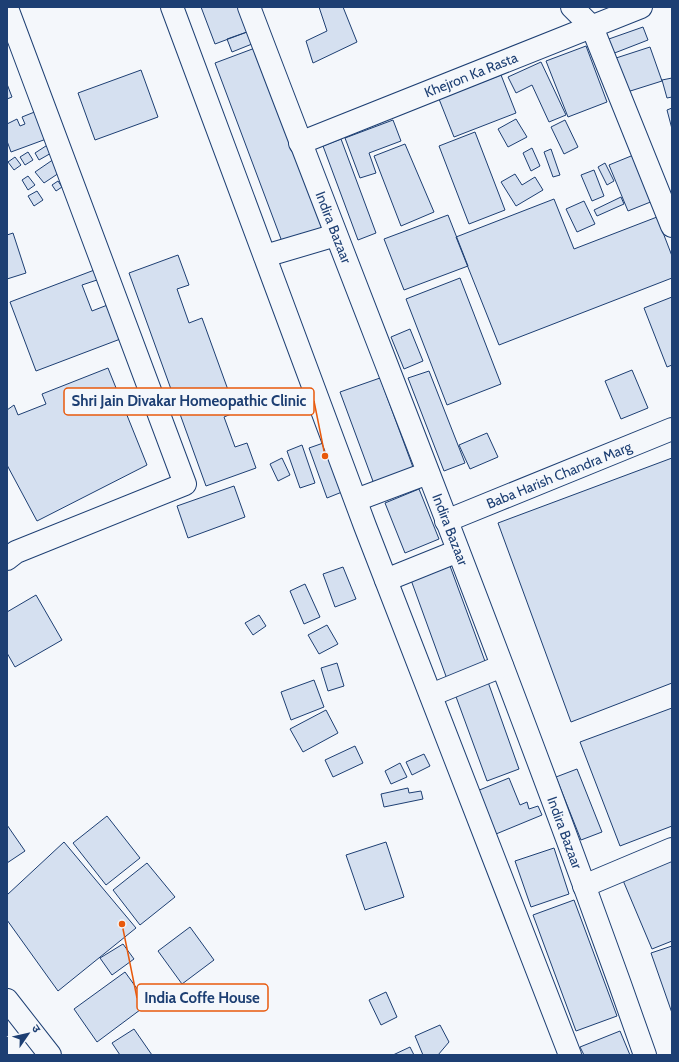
<svg xmlns="http://www.w3.org/2000/svg" width="679" height="1062" font-family="Cabin,'Noto Sans Devanagari',sans-serif">
<style>
.building{fill:#d5e0f0;stroke:#1d3f73}
.lines{fill:none;stroke-linecap:round;stroke-linejoin:round}
.minor-casing{stroke:#1d3f73;stroke-width:24}
.trunk-casing{stroke:#1d3f73;stroke-width:24}
.minor{stroke:#f4f7fb;stroke-width:22}
.trunk{stroke:#f4f7fb;stroke-width:22}
.labels{text-anchor:middle;stroke-width:3;stroke-linejoin:round;paint-order:stroke}
.street-label{font-size:14px;fill:#1d3f73;stroke:#f4f7fb}
.leader{fill:none;stroke:#e8590c;stroke-width:1.5}
.callout-dot{fill:#e8590c;stroke:#f4f7fb;stroke-width:1.5}
.callout{fill:#f4f7fb;stroke:#e8590c;stroke-width:1.5}
.callout-label{font-size:15px;text-anchor:middle;font-weight:bold;fill:#1d3f73}
</style>
<rect width="100%" height="100%" fill="#f4f7fb"/>
<path class="building" d="M201,7h37l9,25 -32,12z
M319,7h24l14,35 -44,21 -7,-22 21,-10z
M643,27l5,13 -36,14 -6,-14z
M247,32l5,12 -20,8 -5,-13z
M586,46l21,56 -39,15 -22,-56z
M650,47l12,34 -38,12 -11,-34z
M255,48l69,184 -40,15 -69,-184z
M541,62l25,53 -17,7 -17,-37 -16,8 -8,-16z
M141,70l17,47 -63,23 -17,-47z
M501,75l15,38 -62,24 -15,-38z
M672,78v19l-5,1 -5,-18z
M7,84l5,13 -5,2z
M672,108v21l-5,-19z
M37,111l12,27 -38,14 -4,-11v-17l10,-5 3,7 5,-2 -3,-7z
M516,119l11,18 -19,10 -10,-18z
M393,120l8,21 -32,12 7,20 -16,5 -15,-40z
M565,120l13,27 -14,7 -13,-27z
M475,132l30,78 -36,14 -30,-78z
M341,139l35,94 -18,7 -35,-94z
M49,144l4,8 -14,8 -4,-7z
M405,144l29,68 -33,14 -27,-70z
M532,148l8,18 -9,5 -8,-18z
M551,149l9,26 -7,2 -9,-25z
M28,152l5,8 -8,5 -5,-8z
M636,154l17,47 -25,10 -19,-46z
M15,157l6,8 -7,5 -6,-8z
M54,159l8,12 -18,12 -9,-11z
M605,163l9,18 -7,4 -9,-18z
M594,170l10,26 -12,5 -11,-26z
M515,174l7,11 13,-8 8,13 -27,16 -15,-24z
M28,176l7,9 -7,5 -6,-10z
M58,181l4,6 -6,4 -4,-6z
M37,191l6,9 -9,6 -6,-10z
M621,197l3,7 -27,12 -3,-6z
M554,199l20,50 83,-32 15,39v22l-173,67 -43,-108z
M584,201l11,23 -18,8 -11,-23z
M448,215l20,51 -64,24 -20,-51z
M13,233l13,40 -19,6v-44z
M178,255l11,30 -12,4 12,34 13,-5 34,94 -12,5 11,30 12,-4 9,25 -50,18 -77,-213z
M97,269l3,10 -18,6 10,26 18,-7 13,34 -87,33 -26,-69z
M460,278l41,106 -54,21 -41,-106z
M672,297v68l-5,2 -23,-59z
M410,329l13,32 -19,8 -13,-32z
M108,368l39,97 -110,56 -30,-56v-55l7,-5 4,10 28,-11 -4,-10z
M632,370l16,38 -27,11 -16,-38z
M429,371l36,92 -21,8 -36,-93z
M380,378l34,92 -40,14 -34,-92z
M487,433l11,24 -28,12 -11,-24z
M329,441l18,49 -20,8 -18,-50z
M302,445l13,38 -15,5 -13,-37z
M282,458l8,17 -12,6 -8,-17z
M672,458v225l-101,39 -73,-199z
M234,486l11,31 -57,21 -11,-32z
M419,489l20,50 -34,14 -20,-50z
M450,566l36,98 -39,15 -36,-99z
M343,567l13,32 -21,8 -12,-33z
M305,584l15,33 -16,7 -14,-33z
M36,595l26,45 -47,27 -8,-14v-41z
M259,615l7,11 -13,9 -8,-12z
M327,625l11,19 -19,10 -11,-19z
M337,663l7,23 -16,5 -7,-23z
M314,680l10,27 -33,13 -10,-28z
M488,682l31,87 -32,12 -32,-87z
M672,708v118l-52,20 -40,-104z
M326,710l12,23 -35,19 -13,-23z
M355,746l8,17 -30,14 -8,-17z
M424,754l6,12 -18,9 -6,-13z
M400,763l7,14 -16,7 -6,-13z
M577,769l25,63 -21,8 -25,-63z
M509,778l11,27 7,-3 2,7 9,-3 4,9 -46,19 -19,-43z
M408,788l1,5 12,-2 2,8 -39,8 -3,-13z
M107,816l33,42 -34,27 -33,-42z
M7,825l18,26 -18,12z
M64,842l72,86 -78,63 -51,-71v-25z
M386,842l18,55 -39,13 -19,-55z
M554,848l15,46 -38,13 -16,-46z
M672,857v84l-20,8 -30,-71z
M147,863l28,34 -35,28 -27,-35z
M574,900l43,116 -41,15 -43,-116z
M190,927l24,33 -32,24 -24,-33z
M123,944l11,15 -22,16 -12,-17z
M672,946v67l-21,-60z
M125,972l23,32 -51,38 -23,-33z
M386,992l11,25 -16,8 -12,-25z
M440,1025l9,17 -11,13h-15l-8,-19z
M134,1029l18,26h-32l-8,-12z
M620,1031l10,24h-46l-4,-8z
M410,1047l4,8h-21z"/>
<g class="lines">
<g class="minor-casing">
<g id="minor">
<path d="M172,7l193,519 205,529"/>
<path id="s1" d="M249,7c111,293 228,584 335,878 21,57 41,113 61,170"/>
<path d="M572,7l20,20 80,199"/>
<path d="M7,8l178,476 -169,68 -9,7"/>
<path id="s2" d="M300,143l341,-136"/>
<path d="M265,256l71,-21"/>
<path d="M356,500l72,-27"/>
<path id="s3" d="M446,521l226,-92"/>
<path d="M386,580l72,-29"/>
<path d="M431,695l71,-29"/>
<path d="M584,886l88,-37"/>
</g>
</g>
<g class="trunk-casing">
<path id="trunk" d="M7,1000l43,55"/>
</g>
<use href="#minor" class="minor"/>
<use href="#trunk" class="trunk"/>
</g>
<g class="labels">
<g class="street-label">
<text dy="5" stroke="none"><textPath href="#s2" startOffset="184">Khejron Ka Rasta</textPath></text>
<text dy="5" stroke="none"><textPath href="#s1" startOffset="236">Indira Bazaar</textPath></text>
<text dy="5" stroke="none"><textPath href="#s3" startOffset="122">Baba Harish Chandra Marg</textPath></text>
<text dy="5" stroke="none"><textPath href="#s1" startOffset="560">Indira Bazaar</textPath></text>
<text dy="5" stroke="none"><textPath href="#s1" startOffset="884">Indira Bazaar</textPath></text>
</g>
</g>
<path class="leader" d="M325 456L314 401M122 924L137 998"/>
<g class="callout-dot">
<circle cx="325" cy="456" r="4"/>
<circle cx="122" cy="924" r="4"/>
</g>
<g class="callout">
<rect x="64" y="388" width="250" height="27" rx="4"/>
<rect x="137" y="984" width="131" height="27" rx="4"/>
</g>
<g class="callout-label">
<text x="189" y="406">Shri Jain Divakar Homeopathic Clinic</text>
<text x="202" y="1003">India Coffe House</text>
</g>
<rect width="679" height="1062" fill="none" stroke="#1d3f73" stroke-width="16"/>
<g transform="translate(28 1034) rotate(56)" stroke="#f4f7fb" stroke-width="3" paint-order="stroke">
<path d="M0-3L7 15L0 10L-7 15Z" fill="#1d3f73"/>
<text y="-6" font-size="11" font-weight="bold" text-anchor="middle" fill="#1d3f73">उ</text>
</g>
</svg>
